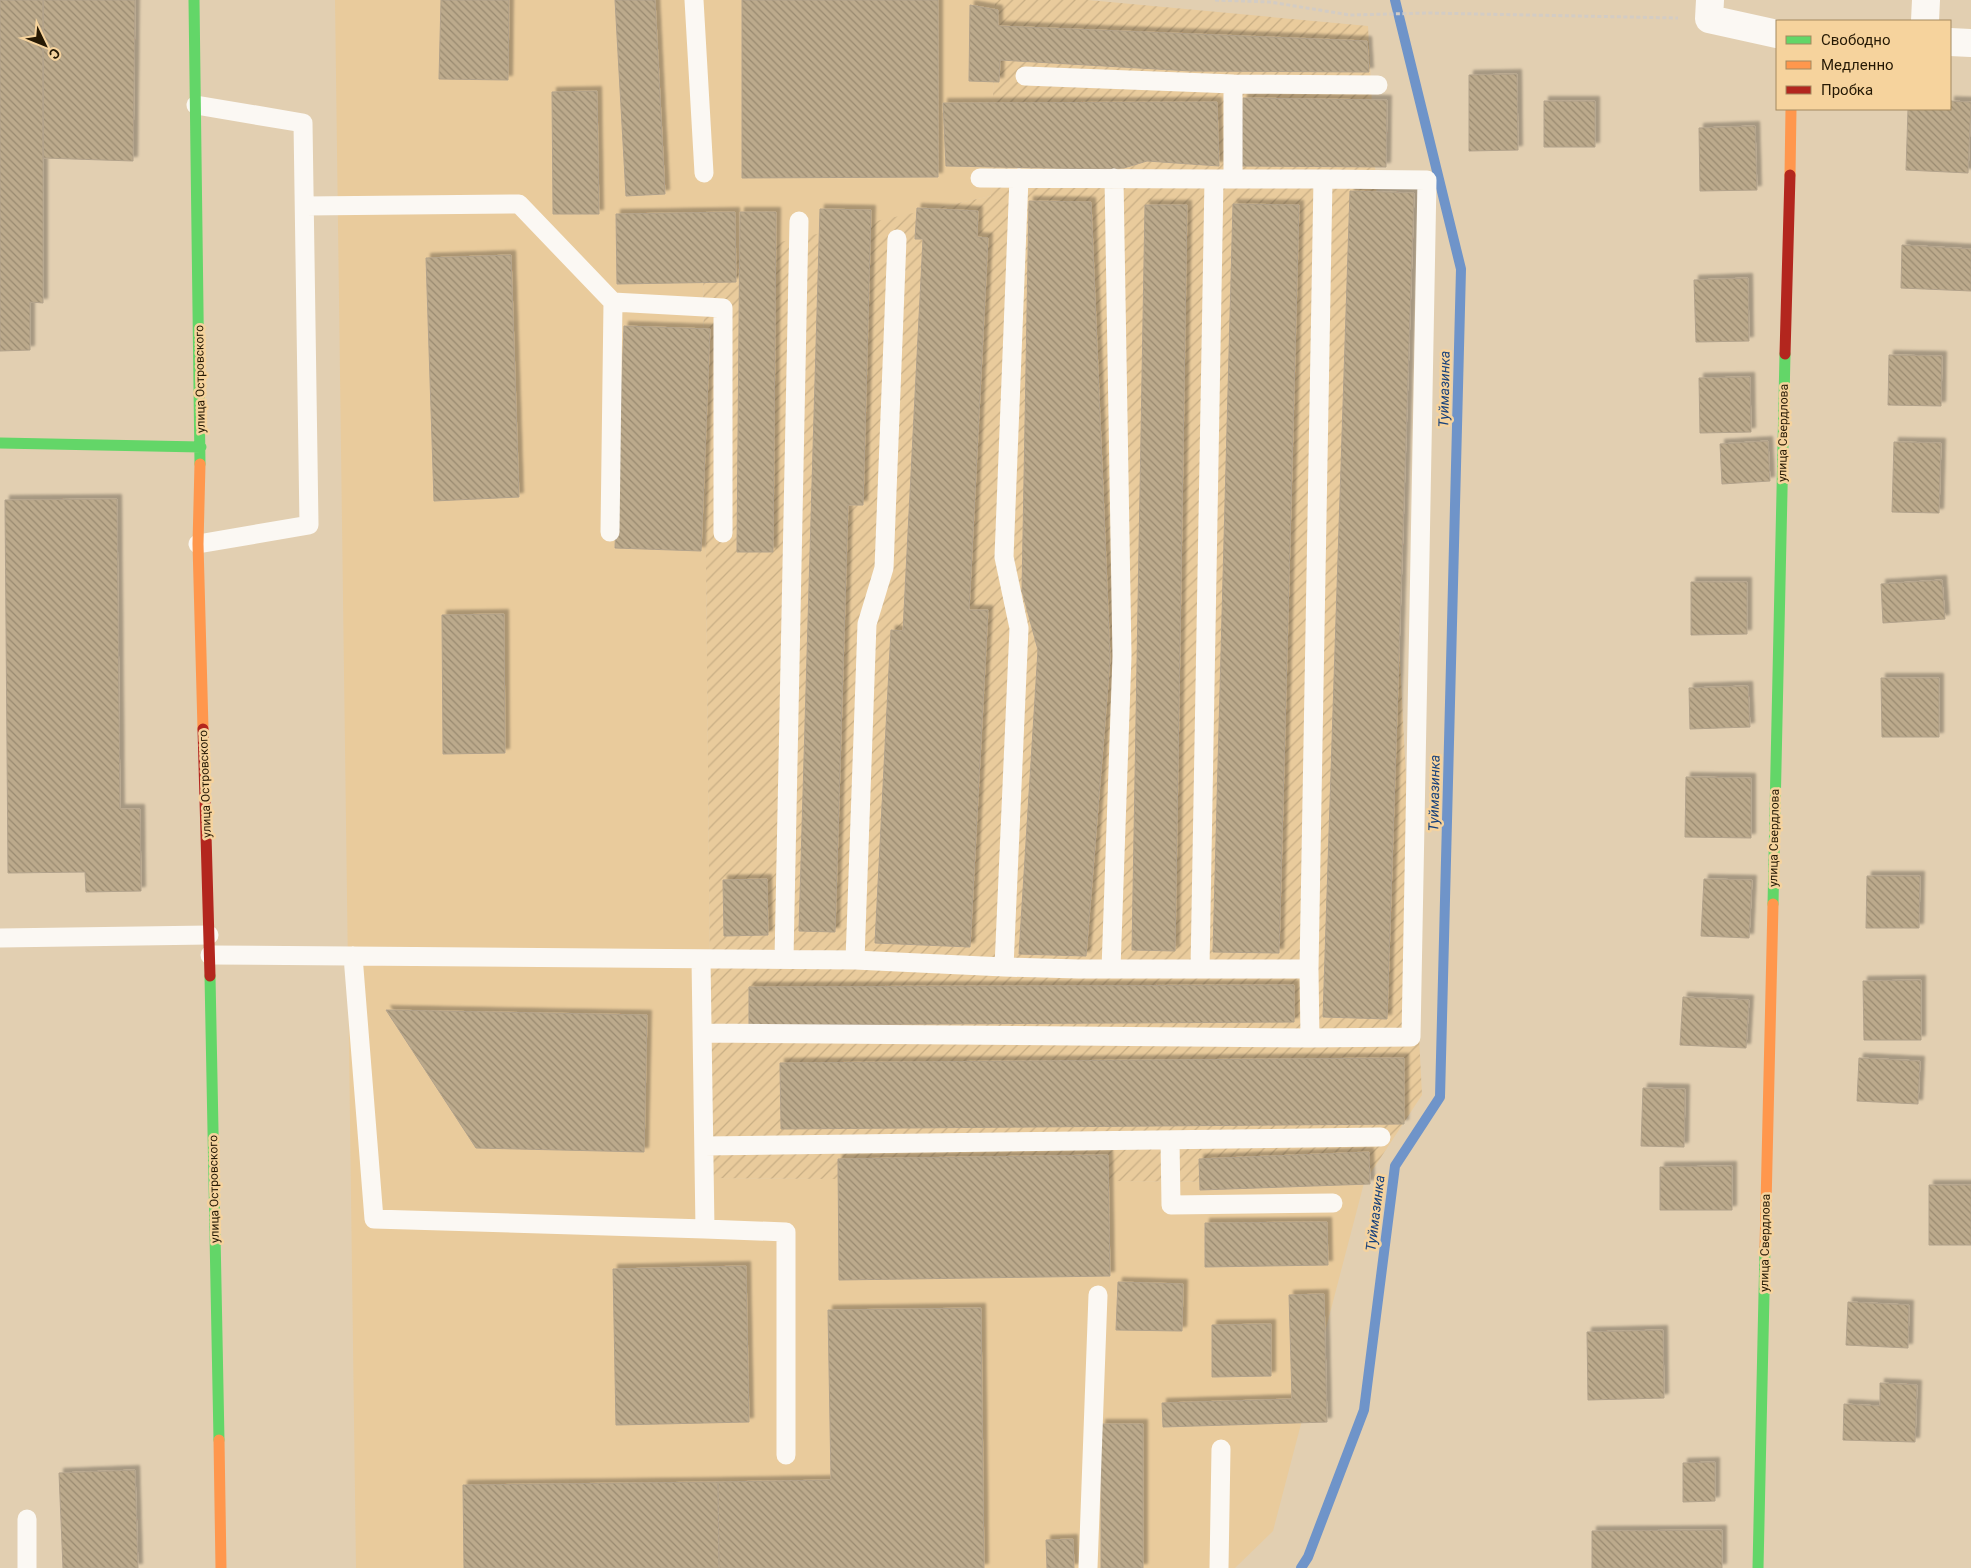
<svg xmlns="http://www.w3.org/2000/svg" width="1971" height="1568" font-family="Roboto,sans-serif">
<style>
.built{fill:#e9cb9c}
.industrial{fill:url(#industrial-furrows)}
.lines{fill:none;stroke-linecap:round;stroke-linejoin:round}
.stream{stroke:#6f94c9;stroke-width:10}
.building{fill:url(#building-back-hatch);stroke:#b2a28b;filter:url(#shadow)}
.path{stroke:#d3ccc4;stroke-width:3;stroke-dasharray:4 2.5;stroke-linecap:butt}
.lane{stroke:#fbf8f3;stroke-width:19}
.street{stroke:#fbf8f3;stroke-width:28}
.fast{stroke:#63d668;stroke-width:11}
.slow{stroke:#ff974d;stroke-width:11}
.jam{stroke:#b3261e;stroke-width:11}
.labels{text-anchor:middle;stroke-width:5;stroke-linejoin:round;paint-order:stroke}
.street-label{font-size:12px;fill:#261904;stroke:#f6d39d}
.water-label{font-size:14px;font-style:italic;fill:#19427b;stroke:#f6d39d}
</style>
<defs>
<pattern id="industrial-furrows" width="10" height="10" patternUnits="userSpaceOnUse" patternTransform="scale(1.25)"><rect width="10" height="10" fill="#e9cb9c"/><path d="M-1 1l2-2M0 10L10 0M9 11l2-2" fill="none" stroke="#c8ae85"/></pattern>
<pattern id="building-back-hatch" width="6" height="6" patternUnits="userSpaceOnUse" patternTransform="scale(1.25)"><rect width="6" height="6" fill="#bcaa8c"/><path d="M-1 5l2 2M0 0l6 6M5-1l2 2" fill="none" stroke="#998a70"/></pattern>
<filter id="shadow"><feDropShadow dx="4.5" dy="-4.5" stdDeviation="1" flood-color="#0004"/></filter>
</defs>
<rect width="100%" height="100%" fill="#e2cfb1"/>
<path class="built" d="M335,0h660l-4,196 -288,64 9,918 652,5 -91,348 -38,37h-879z"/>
<path class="industrial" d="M995,0h93l280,26 54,1069 -58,88 -652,-5 -9,-919 288,-63z"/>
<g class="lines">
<path class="stream" d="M1301,1568l7,-11 56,-147 31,-244 45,-69 21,-828 -66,-269"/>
</g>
<path class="building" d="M0,0h43v303l-13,-1v48l-30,1z
M43,0h92l-2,161 -90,-3z
M441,0h68l-1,80 -69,-1z
M615,0h40l10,194 -39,2z
M742,0h196v177l-196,1z
M970,5l28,5v16l369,15 2,31 -178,-1 -191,-11 -1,22 -30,-1z
M1517,74l1,76 -49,1v-76z
M597,91l2,123h-46l-1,-122z
M1243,98l144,2 -1,67 -144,-1z
M1544,101h51v46h-51z
M1950,101l21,1 -3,71 -62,-3 2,-61h42z
M1217,102l2,64 -72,-5 -23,7 -25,1 -153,-3 -3,-63z
M1755,126l2,64 -57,1 -1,-63z
M1350,191l64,2 -27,826 -64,-2z
M1029,201l62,1 19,457 -24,297 -67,-2 19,-304 -16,-59z
M1233,204l66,1 -20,748 -66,-1z
M1145,205h42l-12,746 -43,-1z
M917,208l61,3 -1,26 11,1 -19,372h19l-18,337 -95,-4 16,-313 12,1 20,-392h-8z
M820,209l51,1 -8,295h-15l-13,427 -36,-1z
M735,212l1,70 -119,2 -1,-70z
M740,212h36l-3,340h-36z
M1902,245l69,4v42l-70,-3z
M511,255l8,242 -85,4 -8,-243z
M1748,278l1,63 -53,1 -2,-62z
M624,326l86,3 -9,222 -86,-3z
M1889,355l53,1 -1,50 -53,-1z
M1750,377l1,55 -51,1 -1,-55z
M1768,441l2,40 -48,3 -2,-40z
M1894,442l47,1 -2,70 -47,-1z
M117,499l3,310h20l1,82 -55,1 -1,-20 -77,1 -3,-373z
M1942,580l3,39 -62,4 -2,-39z
M1691,582h56v52l-56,1z
M504,614l1,139 -62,1 -1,-139z
M1881,678h58v59h-57z
M1748,686l2,41 -60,2 -1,-41z
M1686,777l65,1v60l-66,-1z
M1867,876h53l-1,52h-53z
M767,879l1,56 -44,1 -1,-56z
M1704,879l48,1 -3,58 -48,-2z
M1921,980v60h-57l-1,-59z
M1294,985v37l-545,3v-38z
M1683,997l66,3 -3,48 -66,-3z
M386,1010l261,5 -3,137 -168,-4z
M1404,1058v66l-623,5 -1,-66z
M1859,1058l61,3 -2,43 -61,-3z
M1643,1088l42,1 -1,58 -43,-1z
M1369,1152l1,32 -170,6 -1,-31z
M1108,1155l2,121 -271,4 -1,-121z
M1732,1166v44h-72v-43z
M1929,1185h42v60h-42z
M1327,1222l1,43 -123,2v-44z
M746,1266l3,156 -133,3 -3,-156z
M1118,1282l65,2 -1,47 -66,-1z
M1324,1294l3,128 -164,5 -1,-24 130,-4 -3,-104z
M1848,1302l61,3 -1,43 -62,-3z
M981,1308l3,260h-265l-1,-86 113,-2 -3,-170z
M1271,1324v52l-59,1v-52z
M1663,1330l1,68 -76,2 -1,-68z
M1880,1383l37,2 -2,57 -72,-2 1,-36 36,2z
M1101,1424h42v144h-42z
M1715,1462v39l-32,1v-39z
M135,1470l3,98h-75l-4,-95z
M718,1482l1,86h-255l-1,-83z
M1722,1530v38h-130v-37z
M1073,1539l1,29h-27l-1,-28z"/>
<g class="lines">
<path class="path" d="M1215,0l55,2 80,13 78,-2 250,5"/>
<path class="lane" d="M694,0l10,173
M1025,76l208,8
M196,105l107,18 6,402 -111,19
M980,178l234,1
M1233,179v-95l145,1
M305,206l214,-2 94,98 -3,230
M613,302l110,6v225
M0,938l209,-3
M210,955l645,5 149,7 75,2h230l1,69 101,-1 16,-857 -104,-1 -14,790
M353,956l21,263 331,10 -4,-270
M784,959l15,-738
M855,960l12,-336 17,-56 13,-329
M1004,967l15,-339 -15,-71 15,-379
M1111,969l11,-313 -8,-478
M1200,969l14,-790h109
M703,1033l607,5
M1170,1140l1,65 162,-2
M704,1146l677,-9
M705,1229l81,3v223
M27,1568v-49
M1088,1568l10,-273
M1219,1568l2,-119"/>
<path class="street" d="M1710,0l-1,19 68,15
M1925,21l1,-21
M1950,42l21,1"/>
<path class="fast" d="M194,0l6,464
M0,443l201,4
M1773,904l12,-550
M210,976l9,464
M1758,1568l7,-320"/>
<path class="slow" d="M1790,175l1,-66
M200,464l-2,80 5,185
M1765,1248l8,-344
M219,1440l2,128"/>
<path class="jam" d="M1785,354l5,-179
M203,729l7,247"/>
</g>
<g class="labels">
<g class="street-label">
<text transform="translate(200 379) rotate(-91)" y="4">улица Островского</text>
<text transform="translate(1783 433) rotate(-89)" y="4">улица Свердлова</text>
<text transform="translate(205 784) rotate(-92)" y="4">улица Островского</text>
<text transform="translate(1774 838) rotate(-89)" y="4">улица Свердлова</text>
<text transform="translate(214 1189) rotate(-91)" y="4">улица Островского</text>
<text transform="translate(1765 1243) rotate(-89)" y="4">улица Свердлова</text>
</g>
<g class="water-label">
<text transform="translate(1444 389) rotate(-89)" y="5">Туймазинка</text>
<text transform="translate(1434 793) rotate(-89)" y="5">Туймазинка</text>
<text transform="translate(1375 1213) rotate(-83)" y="5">Туймазинка</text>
</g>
</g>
<rect x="1776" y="20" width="175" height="90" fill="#f6d39d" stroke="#a38960"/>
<rect x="1786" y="36" width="25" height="8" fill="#63d668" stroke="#a38960"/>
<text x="1821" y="45" font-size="15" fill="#261904">Свободно</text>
<rect x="1786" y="61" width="25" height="8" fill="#ff974d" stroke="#a38960"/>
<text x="1821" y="70" font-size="15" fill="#261904">Медленно</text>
<rect x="1786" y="86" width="25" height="8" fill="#b3261e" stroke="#a38960"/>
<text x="1821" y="95" font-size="15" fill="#261904">Пробка</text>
<g transform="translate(45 45) rotate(133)" stroke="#f6d39d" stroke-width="4" paint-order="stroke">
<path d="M0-4L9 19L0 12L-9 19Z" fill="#261904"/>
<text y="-8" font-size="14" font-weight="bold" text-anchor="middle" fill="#261904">С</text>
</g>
</svg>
